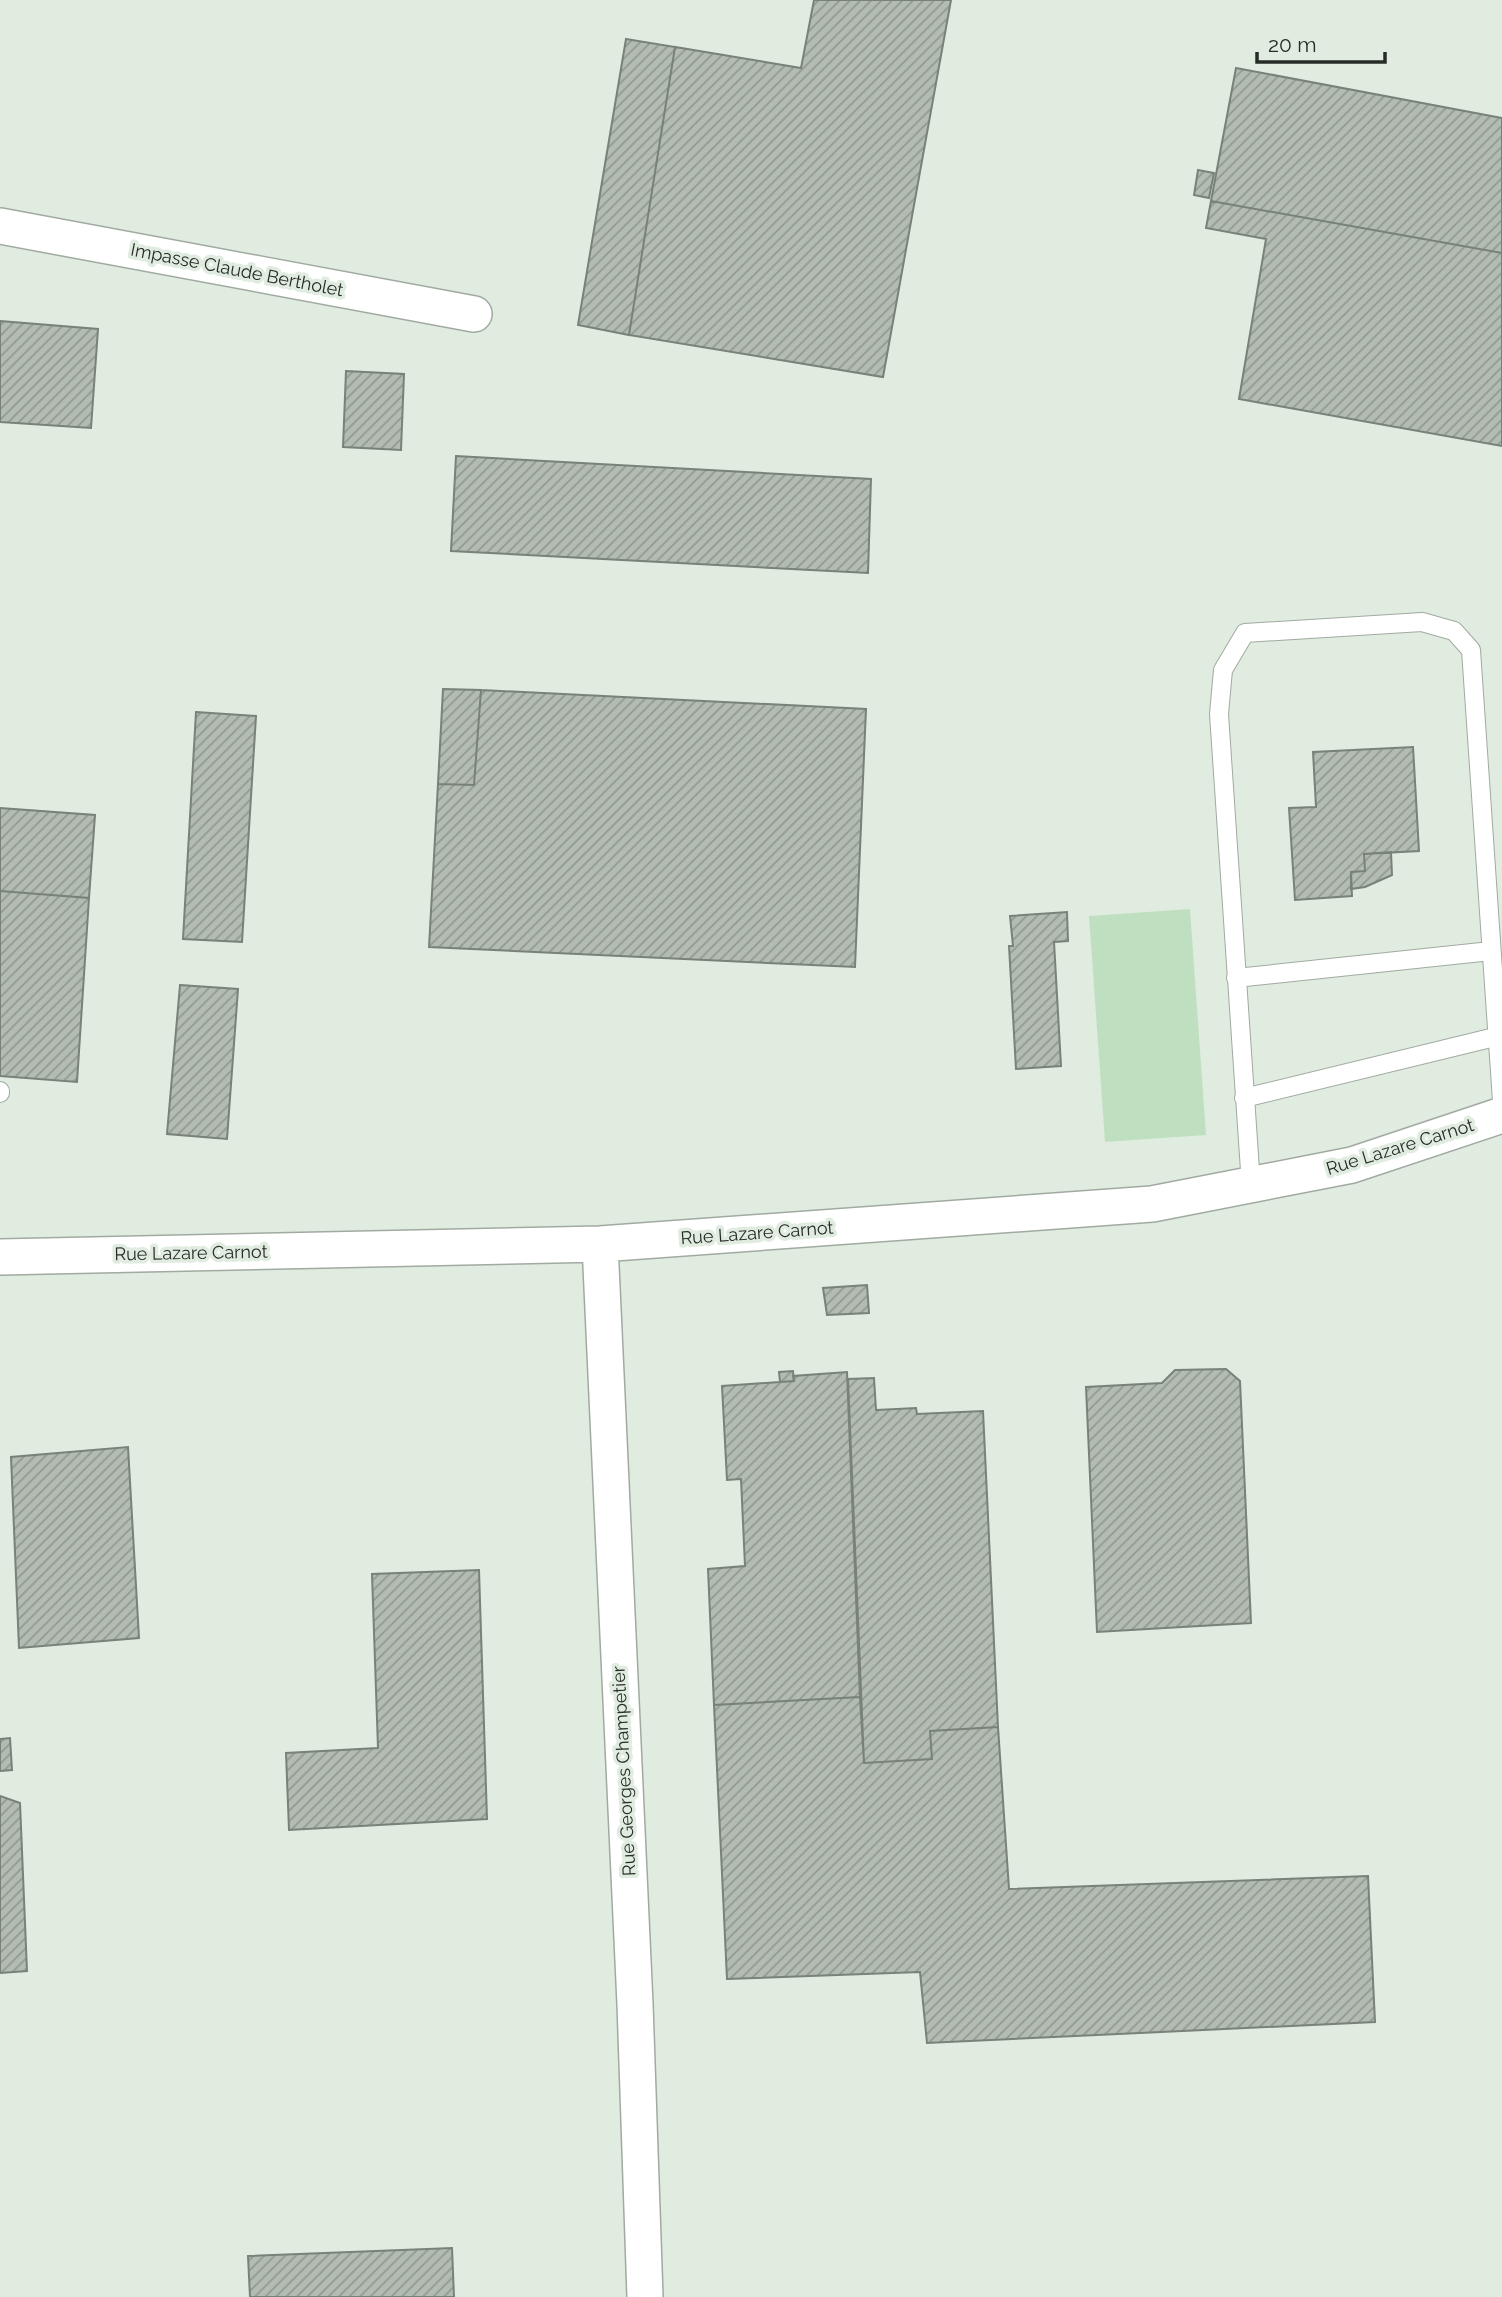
<svg xmlns="http://www.w3.org/2000/svg" width="1502" height="2297" font-family="Raleway,sans-serif">
<style>
.pitch{fill:#bfe0c0}
.building{fill:url(#building-hatch);stroke:#788278;stroke-width:2}
.lines{fill:none;stroke-linecap:round;stroke-linejoin:round}
.lane-casing{stroke:#a1aaa0;stroke-width:20}
.street-casing{stroke:#a1aaa0;stroke-width:38}
.lane{stroke:#fff;stroke-width:18}
.street{stroke:#fff;stroke-width:35}
.labels{text-anchor:middle;stroke-width:7;stroke-linejoin:round;paint-order:stroke}
.street-label{font-size:18px;fill:#272b27;stroke:#e1ece1}
</style>
<defs>
<pattern id="building-hatch" width="6" height="6" patternUnits="userSpaceOnUse" patternTransform="scale(1.75)"><rect width="6" height="6" fill="#b2bcb2"/><path d="M-1 1l2-2M0 6l6-6M5 7l2-2" fill="none" stroke="#919991"/></pattern>
</defs>
<rect width="100%" height="100%" fill="#e1ece1"/>
<path class="pitch" d="M1190,909l16,226 -101,7 -16,-226z"/>
<path class="building" d="M814,0h137l-68,377 -254,-42 46,-288 126,21z
M626,39l49,8 -46,288 -51,-10z
M1236,68l266,50v135l-291,-52z
M1198,170l16,3 -5,25 -15,-3z
M1211,201l291,52v193l-263,-47 27,-160 -60,-11z
M0,321l98,8 -7,99 -91,-6z
M346,371l58,3 -3,76 -58,-3z
M456,456l415,23 -3,94 -417,-22z
M443,689l38,1 -7,95 -36,-1z
M481,690l385,19 -11,258 -426,-20 9,-163 36,1z
M196,712l60,4 -14,226 -59,-3z
M1413,747l6,104 -55,3 1,17 -14,1 1,24 -57,4 -6,-92 27,-1 -3,-55z
M0,808l95,7 -6,83 -89,-7z
M1391,852l1,23 -27,12 -14,2v-17l14,-1 -1,-17z
M0,891l89,7 -12,184 -77,-6z
M1067,912l1,29 -14,1 7,124 -45,3 -7,-123h4l-3,-30z
M180,985l58,4 -11,150 -60,-5z
M867,1285l2,28 -42,2 -4,-27z
M1226,1369l14,12 11,242 -154,9 -11,-245 76,-4 13,-13z
M793,1371l1,10 -14,1 -1,-10z
M847,1372l13,325 -146,8 -6,-136 37,-3 -4,-87 -14,1 -5,-94 72,-5 -1,-5z
M874,1378l2,32 40,-2 1,6 66,-3 15,316 -68,4 2,28 -68,4 -16,-384z
M128,1447l11,191 -120,10 -8,-191z
M479,1570l8,249 -198,11 -3,-77 92,-5 -6,-174z
M860,1697l4,66 68,-4 -2,-28 68,-4 11,162 359,-13 7,146 -448,21 -7,-71 -193,7 -13,-274z
M10,1738l2,32 -12,1v-32z
M0,1796l20,7 7,168 -27,2z
M452,2248l2,49h-204l-2,-41z"/>
<g class="lines">
<g class="lane-casing">
<path id="lane" d="M1236,978l255,-27
M0,1093v-2
M1244,1098l255,-62
M1251,1185l-32,-471 4,-44 22,-37 177,-11 32,9 17,19 31,451"/>
</g>
<g class="street-casing">
<path id="street" d="M0,226l474,88
M600,1244l35,760 10,293
M0,1257l600,-13 552,-40 200,-39 150,-50"/>
</g>
<use href="#lane" class="lane"/>
<use href="#street" class="street"/>
</g>
<g class="labels">
<g class="street-label">
<text transform="translate(237 270) rotate(11)" y="6">Impasse Claude Bertholet</text>
<text transform="translate(1400 1147) rotate(-17)" y="6">Rue Lazare Carnot</text>
<text transform="translate(757 1233) rotate(-4)" y="6">Rue Lazare Carnot</text>
<text transform="translate(191 1253) rotate(-1)" y="6">Rue Lazare Carnot</text>
<text transform="translate(624 1771) rotate(-93)" y="6">Rue Georges Champetier</text>
</g>
</g>
<path d="M1257 52v10h128v-10" fill="none" stroke="#272b27" stroke-width="3.5"/>
<text x="1268" y="52" font-size="21" fill="#272b27" stroke="#e1ece1" stroke-width="5" paint-order="stroke">20 m</text>
</svg>
